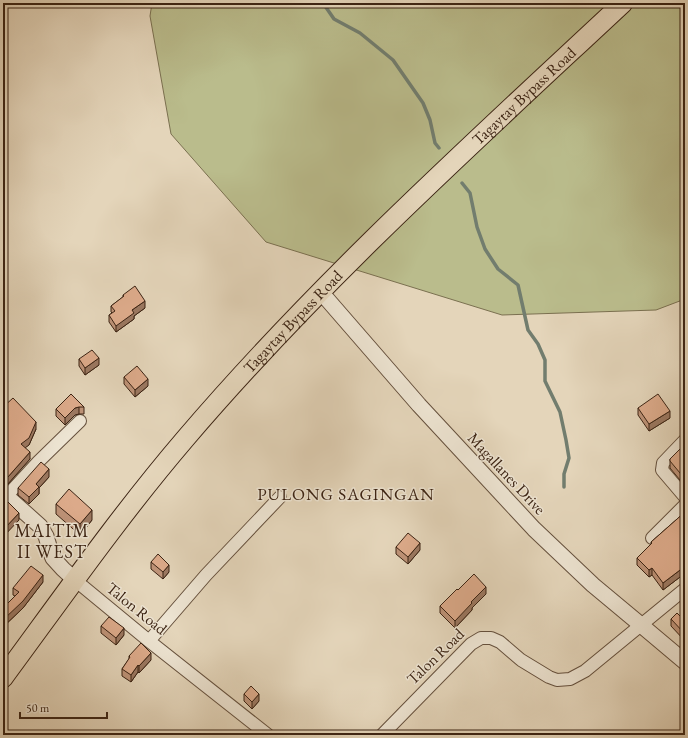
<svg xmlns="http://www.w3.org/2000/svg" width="688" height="738" font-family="'EB Garamond',serif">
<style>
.green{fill:#babc8c;stroke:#7a7050}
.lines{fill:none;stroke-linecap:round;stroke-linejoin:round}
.stream{stroke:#727d6e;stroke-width:3.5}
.minor-casing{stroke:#65503d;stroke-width:14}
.tertiary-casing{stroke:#65503d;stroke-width:17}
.primary-casing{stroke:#3b2313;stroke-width:21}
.minor{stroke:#ede4d2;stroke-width:12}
.tertiary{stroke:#ede4d2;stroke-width:15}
.primary{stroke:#e4d5ba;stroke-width:19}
.wall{fill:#be9378;stroke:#3b2313}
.shaded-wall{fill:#9b7861;stroke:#3b2313}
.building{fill:#ddab8b;stroke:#3b2313}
.labels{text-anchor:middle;stroke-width:3;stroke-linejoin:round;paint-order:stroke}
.street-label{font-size:16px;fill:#3b2313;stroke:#ede4d2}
.neighbourhood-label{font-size:17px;letter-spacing:1px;fill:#3b2313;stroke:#ede4d2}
.quarter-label{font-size:18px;letter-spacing:1px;fill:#3b2313;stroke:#ede4d2}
</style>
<rect width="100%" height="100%" fill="#e4d5ba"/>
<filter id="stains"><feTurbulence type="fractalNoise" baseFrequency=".005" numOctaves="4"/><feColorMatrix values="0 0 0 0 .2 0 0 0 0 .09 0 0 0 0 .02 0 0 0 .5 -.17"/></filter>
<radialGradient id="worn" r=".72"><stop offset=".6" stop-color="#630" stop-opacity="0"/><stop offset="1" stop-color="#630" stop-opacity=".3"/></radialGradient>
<path class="green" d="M152,3h533v296l-29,11 -154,5 -236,-73 -95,-108 -21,-118z"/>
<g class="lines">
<path class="stream" d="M323,3l11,16 26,14 33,27 30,43 7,17 5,23 4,5
M462,183l8,10 7,34 8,22 13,20 20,16 10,45 10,14 7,16v21l15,31 6,28 3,18 -5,16v13"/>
<g class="minor-casing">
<path id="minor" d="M685,440l-22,23 -1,7 23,27
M3,500l35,-38 42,-41
M652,538l33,-33
M75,580l74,61 119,94
M149,641l57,-66 74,-78
M382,735l89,-91 10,-6h10l9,4 21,18 28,17 8,3 13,-1 15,-8 100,-82"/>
</g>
<g class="tertiary-casing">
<path id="tertiary" d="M320,291l99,114 115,124 59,56 48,40 44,37
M3,493l37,33 6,10 5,17 2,5 10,11 12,11"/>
</g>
<g class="primary-casing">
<g id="primary">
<path id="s1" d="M3,678c59,-80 117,-163 182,-239 134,-157 287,-295 438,-436"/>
</g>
</g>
<use href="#minor" class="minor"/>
<use href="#tertiary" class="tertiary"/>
<use href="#primary" class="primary"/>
</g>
<path class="wall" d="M123,295l22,13 -11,8v3l-18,13 -7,-10v-7l3,-2 -1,-1v-6l12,-9z
M79,359l20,6 -14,10 -6,-9z
M124,377l24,9 -13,11 -11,-13z
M71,394l13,13v7h-5l-4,1 -10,10 -9,-9v-7z
M3,407l33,22 -7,16 -4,2 5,12 -23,26h-4z
M638,408l32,10 -21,13 -11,-16z
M685,448v38l-15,-18v-9z
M49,477l-10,11v6l-10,10 -11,-9v-7z
M56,504l36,16 -12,15 -24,-21z
M685,512v63l-1,-1 -21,16 -11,-15 -3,2 -12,-12v-7l14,-13v-3z
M396,547l24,3 -12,14 -12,-10z
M151,562l18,10 -6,7 -12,-10z
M43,582l-20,26 -20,19v-19l12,-12 -2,-1v-7z
M458,590l28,4 -14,14v2l-17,18 -15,-15v-7z
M685,613v28l-14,-15v-7l10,-2z
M101,626l23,9 -8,10 -15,-12z
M129,656l22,4 -12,13 -1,-1 -7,10 -9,-6v-7l7,-10z
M244,694l15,7 -7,8 -8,-8z"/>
<path class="shaded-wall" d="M145,301v7l-11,8v3l-18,13v-6l16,-16z
M99,358v7l-14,10v-7z
M148,379v7l-13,11v-7z
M79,407v7l-4,1 -10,10v-7l10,-10z
M670,411v7l-21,13v-7z
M36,422v7l-7,16 -8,6v-7z
M30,452v7l-23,26v-7z
M49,469v8l-10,11v6l-10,10v-7l7,-13z
M92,510v10l-12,15v-11z
M19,513v7l-16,17v-7z
M420,543v7l-12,14v-7z
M169,565v7l-6,7v-7z
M684,567v7l-21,16v-7z
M652,568v7l-3,2v-7z
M43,575v7l-20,26 -20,19v-7z
M486,587v7l-14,14v2l-17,18v-7l16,-19z
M124,628v7l-8,10v-7z
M151,653v7l-12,13v-7z
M138,665v7l-7,10v-7z
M259,694v7l-7,8v-7z"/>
<path class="building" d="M135,286l10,15 -13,9 2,3 -18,13 -7,-11 6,-4 -4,-5 13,-10 -1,-1z
M92,350l7,8 -14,10 -6,-9z
M137,366l11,13 -13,11 -11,-13z
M71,394l13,13h-5l-4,1 -10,10 -9,-9z
M658,394l12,17 -21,13 -11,-16z
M13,398l23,24 -7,16 -8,6 9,8 -23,26h-4v-52l1,-1 -1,-1v-17z
M683,446l2,2v31l-15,-18v-2z
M41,462l8,7 -13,15 3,3 -10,10 -11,-9z
M69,489l23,21 -12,14 -24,-20z
M8,502l11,11 -16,17v-25l1,1z
M685,512v56l-1,-1 -21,16 -11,-15 -3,2 -12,-12 15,-15 -1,-1z
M408,533l12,10 -12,14 -12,-10z
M158,554l11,11 -6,7 -12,-10z
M31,566l12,9 -20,26 -20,19v-12l16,-16 -6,-4z
M474,574l12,13 -15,15 1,1 -17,18 -15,-15 17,-17 1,1z
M677,613l4,4 4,-4v21l-14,-15z
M109,617l15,11 -8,10 -15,-12z
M141,643l10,10 -12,13 -1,-1 -7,10 -9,-6 8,-12 -1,-1z
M251,686l8,8 -7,8 -8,-8z"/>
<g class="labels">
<g class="street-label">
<text dy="6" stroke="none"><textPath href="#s1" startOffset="783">Tagaytay Bypass Road</textPath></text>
<text dy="6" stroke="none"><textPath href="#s1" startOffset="460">Tagaytay Bypass Road</textPath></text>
<text transform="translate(507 473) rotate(47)" y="6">Magallanes Drive</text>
<text transform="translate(137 608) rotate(39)" y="6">Talon Road</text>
<text transform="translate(435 656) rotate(-44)" y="6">Talon Road</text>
</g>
<g class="neighbourhood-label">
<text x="346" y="500">PULONG SAGINGAN</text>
</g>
<g class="quarter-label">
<text x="52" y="537">MAITIM<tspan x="52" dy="21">II WEST</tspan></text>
</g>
</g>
<rect width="688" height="738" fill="none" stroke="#e4d5ba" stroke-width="16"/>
<rect x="4" y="4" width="680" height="730" fill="none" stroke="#3b2313" stroke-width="2"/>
<rect x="8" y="8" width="672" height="722" fill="none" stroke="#3b2313"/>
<path d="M20 712v6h87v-6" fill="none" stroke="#3b2313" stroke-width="2"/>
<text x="26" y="712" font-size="12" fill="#3b2313" stroke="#ede4d2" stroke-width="3" paint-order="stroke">50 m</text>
<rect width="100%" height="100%" filter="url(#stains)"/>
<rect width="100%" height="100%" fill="url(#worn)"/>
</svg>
